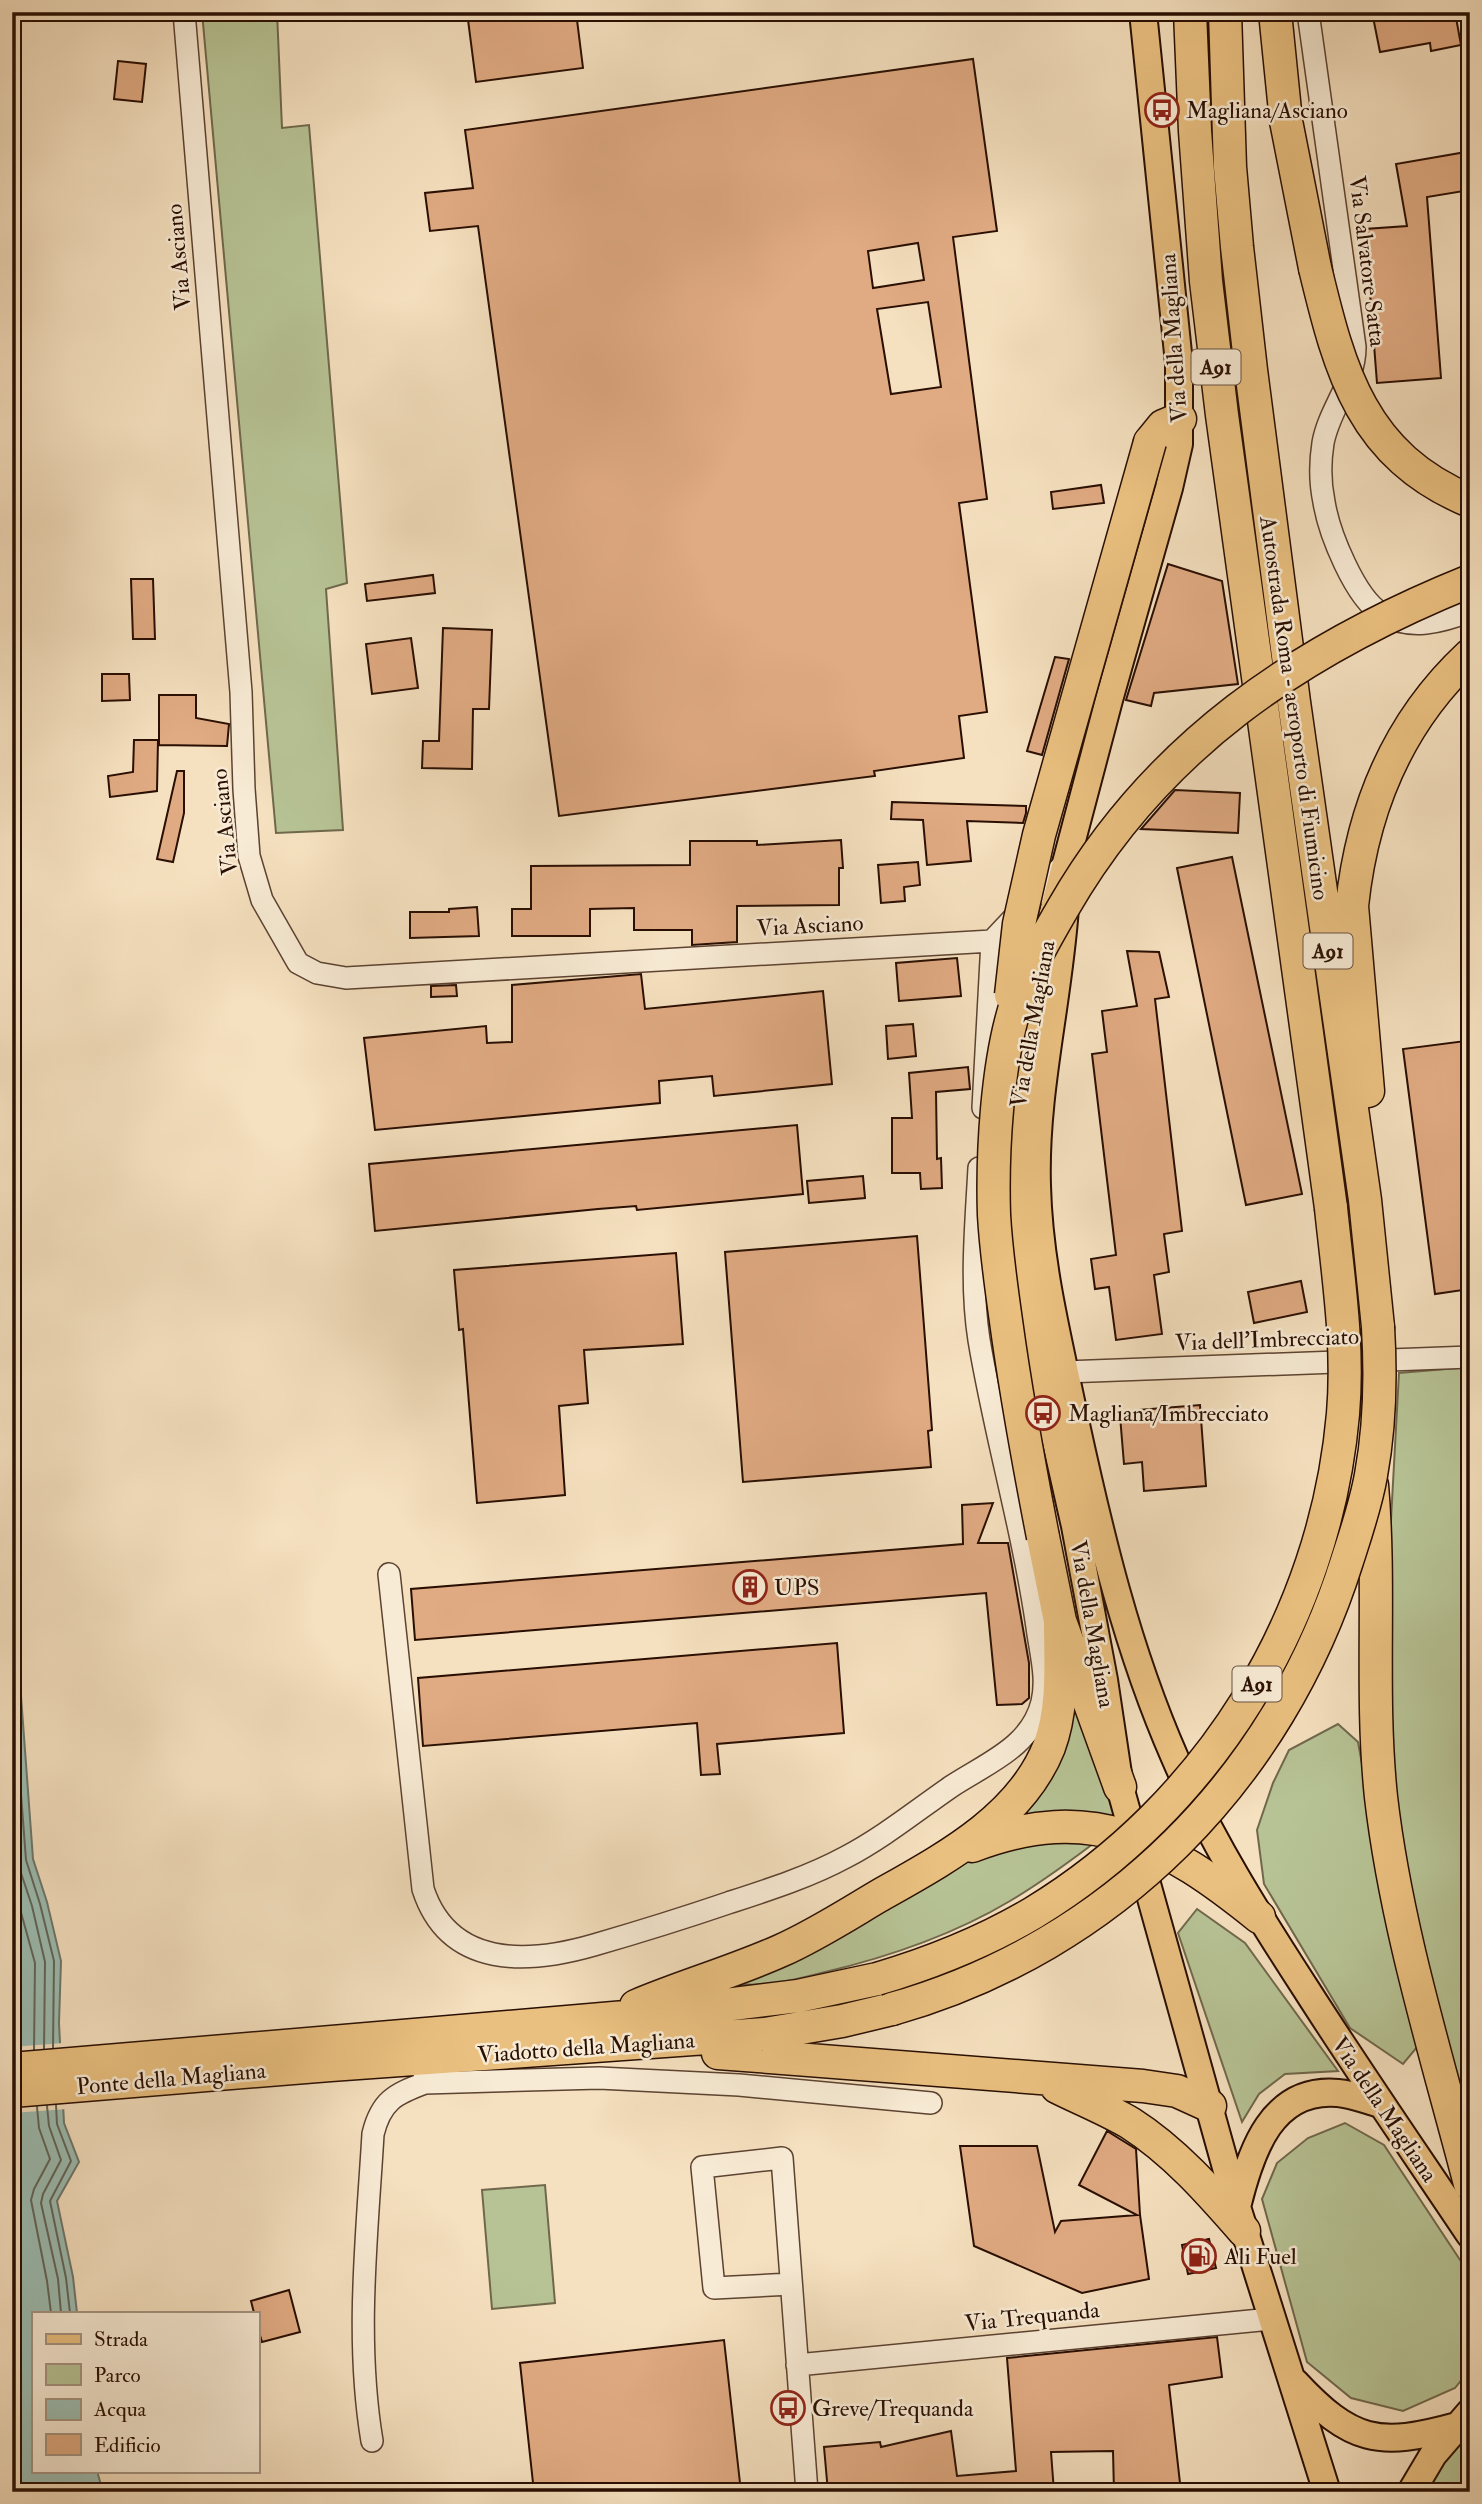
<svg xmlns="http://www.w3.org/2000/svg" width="1482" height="2504" font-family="'IM FELL Double Pica',serif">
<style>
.green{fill:#b7c395;stroke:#70684c;stroke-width:2}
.water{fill:#9cbdb2;stroke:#6e776c;stroke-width:2}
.pier{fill:#f5e0bf}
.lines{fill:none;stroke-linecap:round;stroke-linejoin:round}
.shore{stroke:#62665a;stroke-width:2}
.building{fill:#e0aa82;stroke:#290e02;stroke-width:2;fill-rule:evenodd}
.minor-casing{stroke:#5c4231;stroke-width:24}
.major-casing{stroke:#290e02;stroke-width:30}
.highway-casing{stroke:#290e02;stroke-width:35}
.minor{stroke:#f8ebd5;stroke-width:21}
.major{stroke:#eac080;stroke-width:26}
.highway{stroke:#eac080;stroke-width:32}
.highway-bridge-casing{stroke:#290e02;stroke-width:35;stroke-linecap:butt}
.highway-bridge{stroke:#eac080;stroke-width:32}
.labels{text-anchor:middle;stroke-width:5;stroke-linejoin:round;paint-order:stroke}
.shield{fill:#f8ebd5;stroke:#675041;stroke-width:2}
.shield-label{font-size:21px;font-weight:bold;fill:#290e02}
.poi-label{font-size:23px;fill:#290e02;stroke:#f8ebd5;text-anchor:start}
.street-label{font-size:23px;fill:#290e02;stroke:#f8ebd5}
</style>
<rect width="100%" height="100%" fill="#f5e0bf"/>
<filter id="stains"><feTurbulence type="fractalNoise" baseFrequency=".00286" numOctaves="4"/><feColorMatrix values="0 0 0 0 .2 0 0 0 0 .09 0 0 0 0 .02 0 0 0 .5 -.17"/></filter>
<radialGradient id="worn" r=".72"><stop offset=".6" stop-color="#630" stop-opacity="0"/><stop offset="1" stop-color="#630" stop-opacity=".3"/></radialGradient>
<path class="green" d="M202,12h75l5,116 27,-3 38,458 -21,6 17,241 -67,3z
M1470,1367v771l-65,-263 -18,-126 3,-211 9,-165z
M1073,1679l44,146 -102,-5z
M1338,1724l20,18 37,204 28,94 -20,24 -53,-36 -86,-144 -7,-54 16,-47 16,-33z
M1102,1837c-30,23 -60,45 -92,64 -57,34 -125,57 -189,72 -24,6 -54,14 -79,11l239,-133z
M1197,1909l48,34 93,128 -53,3 -26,20 -17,28 -64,-189z
M1345,2123l39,22 86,130v94l-15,19 -52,23 -52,-13 -44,-36 -45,-163 15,-36 31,-25z
M545,2185l10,118 -63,6 -10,-119z
M1470,2429v63h-44l19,-40z"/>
<path class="water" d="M12,1465l8,62 -7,60 20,272 14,43 14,59 -2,62 5,100 15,39 -22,39 16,76 4,36h-44v158h64l6,21h-91z"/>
<path class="pier" d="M63,2043l4,66 -55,4v-66z"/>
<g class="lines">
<path class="shore" d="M12,1676l14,184 14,44 14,57 -1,87
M12,1794l5,67 15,45 13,56 -1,87
M12,1880l23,83 -1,87
M56,2105l1,19 14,37 -21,40 16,77 4,35
M47,2106l2,20 12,34 -18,34 -2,9 17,76 3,34
M37,2107l2,21 11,31 -16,30 -3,11 16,81 4,32"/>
</g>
<path class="building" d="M467,12h109l7,56 -107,14z
M1372,12h83l6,33 -30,6 -1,-8 -50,9z
M973,59l24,172 -44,6 34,262 -28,4 28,209 -28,4 5,42 -90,13 1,5 -316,40 -81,-590 -48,5 -5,-38 48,-5 -8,-58zM918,243l6,37 -51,8 -5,-37zM928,302l13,85 -50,7 -14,-85z
M118,61l28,3 -4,38 -28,-3z
M1466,152l4,18v20l-43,7 14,181 -64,5 -12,-154 42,-3 -11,-62z
M1101,485l3,18 -51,6 -2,-17z
M1168,564l54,17 16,103 -84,9 -3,13 -25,-6z
M433,575l2,18 -68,8 -2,-17z
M131,579h22l2,60h-22z
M443,628l49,2 -3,79h-16l-1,60 -50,-1 1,-27h16z
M411,638l7,50 -46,6 -6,-50z
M1055,657l14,2 -27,96 -15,-4z
M102,674h27l1,26 -28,1z
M159,695h37v23l33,6 -2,22 -68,-1z
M134,740h24l-1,51 -47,6 -2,-21 25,-4z
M177,771h7v42l-11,49 -16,-3z
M1175,790l65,3 -2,40 -97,-4z
M892,802l134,4v7l-3,10 -56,-2 4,40 -44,4 -4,-45 -32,-1z
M841,840l2,28h-4v37l-102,1v36l-45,3v-15h-58v-22l-44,1v27h-78v-27h19v-43l159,-1v-24h67v4z
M1232,857l70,337 -56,11 -69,-337z
M918,862l2,23 -16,2 1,14 -24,2 -3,-38z
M477,907l2,29 -69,2v-26h39v-3z
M1127,951l32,1 10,45 -14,2 27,232 -18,3 5,38 -15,3 8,59 -46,6 -7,-53 -14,2 -4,-30 25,-4 -24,-201 15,-2 -5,-41 35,-5z
M957,958l4,38 -62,5 -3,-38z
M641,974l4,35 178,-18 9,93 -118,12 -2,-20 -53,5 1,22 -285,27 -11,-92 122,-12 1,17 25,-1v-57z
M456,985l1,11 -26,1v-11z
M913,1024l3,32 -28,3 -2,-33z
M1465,1041l5,39v209l-35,5 -32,-245z
M968,1067l2,22 -34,3 1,67 4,-1 1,30 -21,1 -1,-16h-28v-55h20l-3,-45z
M797,1125l6,69 -166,16 -1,-4 -38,3 -223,22 -6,-67z
M863,1176l2,22 -56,5 -2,-22z
M917,1236l15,194 -4,1 3,36 -188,15 -18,-230z
M676,1253l7,91 -99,6 4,53 -29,3 6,89 -88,8 -14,-174 -4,1 -5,-60z
M1301,1281l6,31 -53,11 -6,-31z
M1200,1405l6,81 -62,5 -2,-29 -18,2 -4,-48 19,-2v-4z
M993,1503l-15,40h30l21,120v35l-7,6 -25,1 -11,-112 -571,47 -4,-51 552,-45 -1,-39z
M837,1643l7,90 -127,11 3,30 -19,1 -4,-52 -274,23 -5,-68z
M1107,2131l29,18 4,66 9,64 -67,14 -108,-47 -14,-100h77l18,86 6,-11 76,-6 -58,-30z
M1209,2239l7,29 -28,6 -6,-29z
M289,2290l11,42 -38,10 -5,-17v-12h-3l-3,-12z
M1217,2337l5,40 -53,8 12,107h-67l-1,-41 -62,1 3,40h-226l-4,-45 56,-5 1,5 70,-16 6,45 59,-5 -9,-113z
M724,2340l17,152h-207l-14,-129z"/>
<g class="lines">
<g class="minor-casing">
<path id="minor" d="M184,12l57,680 3,97 5,67 13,44 36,63 19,10 29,5 646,-37
M1308,12l47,335c0,36 -26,62 -32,96 -3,19 -3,40 1,59 5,31 31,96 58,112 28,17 60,8 88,-3
M983,1108l9,-167 74,-79
M1065,1372l405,-15
M389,1574l34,315c26,80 105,75 171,56 45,-13 90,-27 134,-42 40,-13 81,-26 118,-46 38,-20 71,-47 106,-71 35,-23 79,-39 90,-84 6,-24 -2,-51 -5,-75 -14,-97 -42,-191 -58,-287 -9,-57 -3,-115 0,-172
M425,2083l174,-5 140,7 192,18
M791,2284l-77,4 -12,-121 80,-9 25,334
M797,2365l474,-46
M372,2441c-17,-102 -5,-205 1,-307 8,-33 22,-40 52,-51l-1,-12"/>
</g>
<g class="major-casing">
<path id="major" d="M1065,907c-6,93 -31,185 -28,279 2,80 22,156 38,234 25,115 52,229 100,338 35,81 83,157 131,231 53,83 109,164 164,246
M1052,916l57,-216 60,-212 10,-44v-81l-36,-351
M1036,984l-15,82 -7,106 6,86 10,69 45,199 29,154 16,107 117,420 90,285
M1238,2203c13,-52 34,-116 100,-110 14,1 28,7 42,11
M1295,2382c56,60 83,66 162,44
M1411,2492l22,-37 37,-43"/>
</g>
<g class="highway-casing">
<path id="highway" d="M1190,12l5,119 11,150 16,134 109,793
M1225,12l5,155 7,80 14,123 43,332 71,498 13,127
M1275,12l11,109 29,147
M1150,442l13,-16 17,-7
M1368,1091l-16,-185c10,-96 46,-184 118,-251
M1372,1485c9,104 -2,207 9,312 15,130 56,260 89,387
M1043,1537l17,84 60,166
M972,1846c120,-46 194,-4 287,71
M636,2006c47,-20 97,-34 144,-55 34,-15 65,-35 97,-54 65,-37 143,-77 172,-150 15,-40 11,-85 11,-126
M718,2053l425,33 34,5 33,15
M12,2069l625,-53 161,-20 79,-17
M1057,2087c24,12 49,22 73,36 44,28 80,69 114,108
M12,2091l318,-26 435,-31 77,-13 50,-12"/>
</g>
<use href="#minor" class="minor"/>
<use href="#major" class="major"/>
<use href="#highway" class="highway"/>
<g class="highway-bridge-casing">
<path id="highway-bridge" d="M1315,268c25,104 47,188 155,233
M1011,995l8,-71 20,-89 111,-393
M1043,1537c-14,-72 -27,-143 -37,-216 -5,-35 -10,-71 -12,-106 -2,-62 3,-152 22,-211 11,-34 29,-65 47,-96 93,-162 236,-258 407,-327
M877,1979c54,-16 107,-37 156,-66 176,-107 292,-294 310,-499 6,-69 -5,-138 -12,-206
M892,2009c220,-62 387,-231 455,-448 9,-28 19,-57 24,-86 9,-49 10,-99 7,-148"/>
</g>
<use href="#highway-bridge" class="highway-bridge"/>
</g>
<defs>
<g id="bus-ring" transform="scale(1.75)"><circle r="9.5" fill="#f8ebd5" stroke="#8f2418" stroke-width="1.5"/><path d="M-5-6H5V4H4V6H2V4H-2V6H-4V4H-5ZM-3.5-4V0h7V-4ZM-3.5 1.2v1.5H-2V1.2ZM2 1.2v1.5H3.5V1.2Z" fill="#8f2418"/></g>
<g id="building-ring" transform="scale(1.75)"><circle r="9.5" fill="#f8ebd5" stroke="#8f2418" stroke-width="1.5"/><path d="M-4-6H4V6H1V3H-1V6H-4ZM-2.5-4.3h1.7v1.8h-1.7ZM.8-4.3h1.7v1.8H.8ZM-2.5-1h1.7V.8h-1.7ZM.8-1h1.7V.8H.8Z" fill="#8f2418"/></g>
<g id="fuel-ring" transform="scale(1.75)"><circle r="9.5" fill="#f8ebd5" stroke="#8f2418" stroke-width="1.5"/><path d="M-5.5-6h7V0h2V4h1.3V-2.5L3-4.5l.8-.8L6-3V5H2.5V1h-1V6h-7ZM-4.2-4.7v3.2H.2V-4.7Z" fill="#8f2418"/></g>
</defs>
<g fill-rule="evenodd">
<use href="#bus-ring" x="1162" y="110"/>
<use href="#bus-ring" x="1043" y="1413"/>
<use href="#building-ring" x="750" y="1587"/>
<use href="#fuel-ring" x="1199" y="2256"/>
<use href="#bus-ring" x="788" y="2408"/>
</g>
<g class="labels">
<g class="shield">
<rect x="1191.5" y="349.5" width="49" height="35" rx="5"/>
<rect x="1303.5" y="933.5" width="49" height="35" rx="5"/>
<rect x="1232.5" y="1666.5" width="49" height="35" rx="5"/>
</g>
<g class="shield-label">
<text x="1216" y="374">A91</text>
<text x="1328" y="958">A91</text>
<text x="1257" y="1691">A91</text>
</g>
<g class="poi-label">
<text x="1186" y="118">Magliana/Asciano</text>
<text x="1068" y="1421">Magliana/Imbrecciato</text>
<text x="774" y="1595">UPS</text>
<text x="1224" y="2264">Ali Fuel</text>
<text x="812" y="2416">Greve/Trequanda</text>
</g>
<g class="street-label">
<text transform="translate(178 257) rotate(-95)" y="8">Via Asciano</text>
<text transform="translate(1368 261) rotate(83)" y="8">Via Salvatore Satta</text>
<text transform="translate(1173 338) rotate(-94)" y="8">Via della Magliana</text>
<text transform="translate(1295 708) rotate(82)" y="8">Autostrada Roma - aeroporto di Fiumicino</text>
<text transform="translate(224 822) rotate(-96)" y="8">Via Asciano</text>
<text transform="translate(810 925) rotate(-3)" y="8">Via Asciano</text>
<text transform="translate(1032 1024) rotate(-80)" y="8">Via della Magliana</text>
<text transform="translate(1267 1339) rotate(-2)" y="8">Via dell'Imbrecciato</text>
<text transform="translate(1093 1624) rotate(80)" y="8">Via della Magliana</text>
<text transform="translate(586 2047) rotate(-4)" y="8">Viadotto della Magliana</text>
<text transform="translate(171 2078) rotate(-5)" y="8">Ponte della Magliana</text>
<text transform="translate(1385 2109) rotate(56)" y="8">Via della Magliana</text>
<text transform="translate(1032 2316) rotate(-6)" y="8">Via Trequanda</text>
</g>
</g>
<rect width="1482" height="2504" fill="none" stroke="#f5e0bf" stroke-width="42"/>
<rect x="14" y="14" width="1454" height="2476" fill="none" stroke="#290e02" stroke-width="3.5"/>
<rect x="21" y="21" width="1440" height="2462" fill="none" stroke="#290e02" stroke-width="2"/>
<rect x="32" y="2312" width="228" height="161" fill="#f8ebd5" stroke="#a59381" stroke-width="2"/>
<rect x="46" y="2334" width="35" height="10" fill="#eac080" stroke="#a59381" stroke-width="2"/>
<text x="94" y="2346" font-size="21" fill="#290e02">Strada</text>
<rect x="46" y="2364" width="35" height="21" fill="#b7c395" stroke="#a59381" stroke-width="2"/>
<text x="94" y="2382" font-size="21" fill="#290e02">Parco</text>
<rect x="46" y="2399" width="35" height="21" fill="#9cbdb2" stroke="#a59381" stroke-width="2"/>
<text x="94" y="2416" font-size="21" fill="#290e02">Acqua</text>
<rect x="46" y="2434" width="35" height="21" fill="#e0aa82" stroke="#a59381" stroke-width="2"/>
<text x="94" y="2452" font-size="21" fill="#290e02">Edificio</text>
<rect width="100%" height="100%" filter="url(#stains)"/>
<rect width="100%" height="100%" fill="url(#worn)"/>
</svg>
